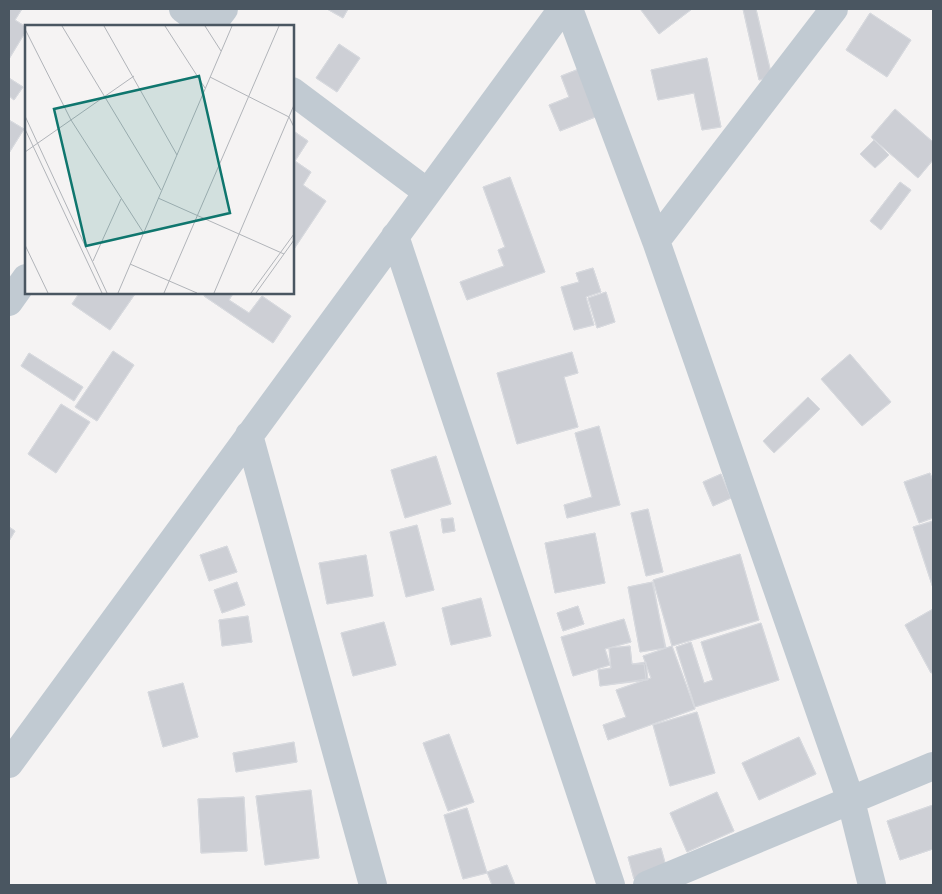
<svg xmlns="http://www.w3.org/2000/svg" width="942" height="894" font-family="'Public Sans',sans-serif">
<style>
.building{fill:#cdcfd5;stroke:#d7d9de}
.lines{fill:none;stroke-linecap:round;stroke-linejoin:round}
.minor{stroke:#c1cad2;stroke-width:28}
.inset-road{fill:none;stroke:#b1b4b9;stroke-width:1}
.view{fill:#0f766e;fill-opacity:0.15;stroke:#0f766e;stroke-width:2.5}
.inset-edge{fill:none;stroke:#4a5661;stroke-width:2.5}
</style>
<rect width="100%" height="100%" fill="#f5f3f3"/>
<path class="building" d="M9,9h13l-7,11 11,7v4l-17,28z
M9,9h13l-7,11 11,7v4l-17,28z
M327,9h21l-5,9z
M327,9h21l-5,9z
M643,9h49l-33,25 -18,-24z
M643,9h49l-33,25 -18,-24z
M743,9h13l16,68 -13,3z
M743,9h13l16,68 -13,3z
M870,13l41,27 -24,37 -41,-27z
M870,13l41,27 -24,37 -41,-27z
M339,44l21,14 -23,34 -21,-14z
M339,44l21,14 -23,34 -21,-14z
M707,58l14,69 -19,3 -8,-37 -36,7 -7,-30z
M707,58l14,69 -19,3 -8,-37 -36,7 -7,-30z
M584,67l19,47 -43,17 -11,-26 20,-8 -8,-21z
M584,67l19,47 -43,17 -11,-26 20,-8 -8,-21z
M9,78l14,9 -9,13 -5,-4z
M9,78l14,9 -9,13 -5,-4z
M895,109l38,33v18l-15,18 -47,-41z
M895,109l38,33v18l-15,18 -47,-41z
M9,120l15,9 -15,24z
M9,120l15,9 -15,24z
M292,130l16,11 -13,20 16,11 -8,13 23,16 -32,48 -2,-1z
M292,130l16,11 -13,20 16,11 -8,13 23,16 -32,48 -2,-1z
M874,140l15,15 -14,13 -15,-14z
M874,140l15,15 -14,13 -15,-14z
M510,177l35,95 -78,28 -7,-18 44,-16 -6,-16 7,-3 -22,-60z
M510,177l35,95 -78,28 -7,-18 44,-16 -6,-16 7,-3 -22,-60z
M900,182l11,8 -30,40 -11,-9z
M900,182l11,8 -30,40 -11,-9z
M593,268l8,24 -15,5 8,28 -20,5 -13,-43 18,-5 -3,-9z
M593,268l8,24 -15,5 8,28 -20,5 -13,-43 18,-5 -3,-9z
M80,292h54l1,2 -25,36 -38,-26z
M80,292h54l1,2 -25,36 -38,-26z
M206,292h28l-5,8 20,13 13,-17 29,20 -18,27 -69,-47z
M206,292h28l-5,8 20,13 13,-17 29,20 -18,27 -69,-47z
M606,292l9,30 -18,6 -9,-30z
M606,292l9,30 -18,6 -9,-30z
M113,351l21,14 -37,56 -22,-14z
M113,351l21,14 -37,56 -22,-14z
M572,352l6,21 -14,4 14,50 -61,17 -20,-71z
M572,352l6,21 -14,4 14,50 -61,17 -20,-71z
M29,353l54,34 -9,14 -53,-35z
M29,353l54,34 -9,14 -53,-35z
M850,354l41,48 -29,24 -41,-47z
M850,354l41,48 -29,24 -41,-47z
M808,397l12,12 -46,44 -11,-12z
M808,397l12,12 -46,44 -11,-12z
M61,404l29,18 -34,51 -28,-19z
M61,404l29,18 -34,51 -28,-19z
M599,426l21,79 -53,13 -3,-13 28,-8 -17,-64z
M599,426l21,79 -53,13 -3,-13 28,-8 -17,-64z
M436,456l15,48 -46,14 -14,-48z
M436,456l15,48 -46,14 -14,-48z
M930,473l3,8v37l-14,5 -15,-41z
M930,473l3,8v37l-14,5 -15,-41z
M721,474l10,24 -18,8 -10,-24z
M721,474l10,24 -18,8 -10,-24z
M648,509l15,63 -17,4 -15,-63z
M648,509l15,63 -17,4 -15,-63z
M453,518l2,13 -12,2 -2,-14z
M453,518l2,13 -12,2 -2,-14z
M933,521v67l-20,-61z
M933,521v67l-20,-61z
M417,525l17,65 -28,7 -16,-65z
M417,525l17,65 -28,7 -16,-65z
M9,527l6,4 -6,10z
M9,527l6,4 -6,10z
M595,533l10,50 -50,10 -10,-50z
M595,533l10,50 -50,10 -10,-50z
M227,546l10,26 -28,9 -9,-26z
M227,546l10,26 -28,9 -9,-26z
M740,554l19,66 -87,26 -19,-66z
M740,554l19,66 -87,26 -19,-66z
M366,555l7,41 -46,8 -8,-41z
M366,555l7,41 -46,8 -8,-41z
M237,582l8,23 -23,8 -8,-23z
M237,582l8,23 -23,8 -8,-23z
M652,582l14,66 -26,4 -12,-65z
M653,582l12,66 -25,4 -12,-65z
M481,598l10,38 -40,9 -9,-37z
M481,598l10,38 -40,9 -9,-37z
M578,606l6,18 -21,7 -6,-18z
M578,606l6,18 -21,7 -6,-18z
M933,609v63l-2,1 -26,-48z
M933,609v63l-2,1 -26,-48z
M248,616l4,26 -30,4 -3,-26z
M248,616l4,26 -30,4 -3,-26z
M624,619l7,23 -26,7 5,16 -37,11 -12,-39z
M624,619l7,23 -26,7 5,16 -37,11 -12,-39z
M384,622l12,43 -43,11 -12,-43z
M384,622l12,43 -43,11 -12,-43z
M761,623l18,57 -84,27 -19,-60 15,-5 13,41 9,-3 -12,-38z
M761,623l18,57 -84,27 -19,-60 15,-5 13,41 9,-3 -12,-38z
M630,646l2,18 14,-2 2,18 -48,6 -2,-16 13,-2 -2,-20z
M630,646l2,18h12l2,15 -46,7 -2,-16 13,-2 -2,-20z
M672,646l23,63 -87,31 -5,-15 23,-8 -10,-27 35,-12 -8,-22z
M672,646l23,63 -87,31 -5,-15 23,-8 -10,-27 35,-12 -8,-22z
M183,683l15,54 -35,10 -15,-55z
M183,683l15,54 -35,10 -15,-55z
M697,712l18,61 -45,13 -17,-61z
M697,712l18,61 -45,13 -17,-61z
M449,734l25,68 -26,9 -25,-68z
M449,734l25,68 -26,9 -25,-68z
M799,737l17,37 -57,26 -17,-37z
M799,737l17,37 -57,26 -17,-37z
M294,742l3,20 -61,10 -3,-19z
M294,742l3,20 -61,10 -3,-19z
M311,790l8,68 -54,7 -9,-69z
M311,790l8,68 -54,7 -9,-69z
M717,792l17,39 -47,21 -17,-39z
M717,792l17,39 -47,21 -17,-39z
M244,797l3,54 -46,2 -3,-54z
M244,797l3,54 -46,2 -3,-54z
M933,805v44l-33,11 -13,-39z
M933,805v44l-33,11 -13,-39z
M467,808l20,65 -24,6 -19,-64z
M467,808l20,65 -24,6 -19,-64z
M661,848l6,22 -33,9 -6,-22z
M661,848l6,22 -33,9 -6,-22z
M507,865l8,20h-23l-5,-13z
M507,865l8,20h-23l-5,-13z"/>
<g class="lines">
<path class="minor" d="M183,9l23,17
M569,9l87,232 195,560 21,84
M211,26l13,-17
M292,91l135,101
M395,236l216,649
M656,241l178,-232
M9,302l17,-24
M249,435l124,450
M9,764l553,-755
M647,885l286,-119"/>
</g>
<g transform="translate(25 25)">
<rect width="269" height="269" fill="#f5f3f3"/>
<path class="inset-road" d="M37,1l99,164M79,1l73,129M140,1l40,62M180,1l16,25M0,4l46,91 72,112M185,52l79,40 5,10M0,91l82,177M0,104l77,164M0,127l109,-76M133,173l126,56M0,220l23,48M68,236l28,-62M105,239l67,29M93,268l114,-267M139,268l115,-267M189,268l80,-188M226,268l43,-59M231,268l38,-53"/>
<path class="view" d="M174,51l31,137 -144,33 -32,-137z"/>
<rect width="269" height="269" class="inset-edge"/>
</g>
<rect width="942" height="894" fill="none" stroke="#4a5661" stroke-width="20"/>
</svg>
